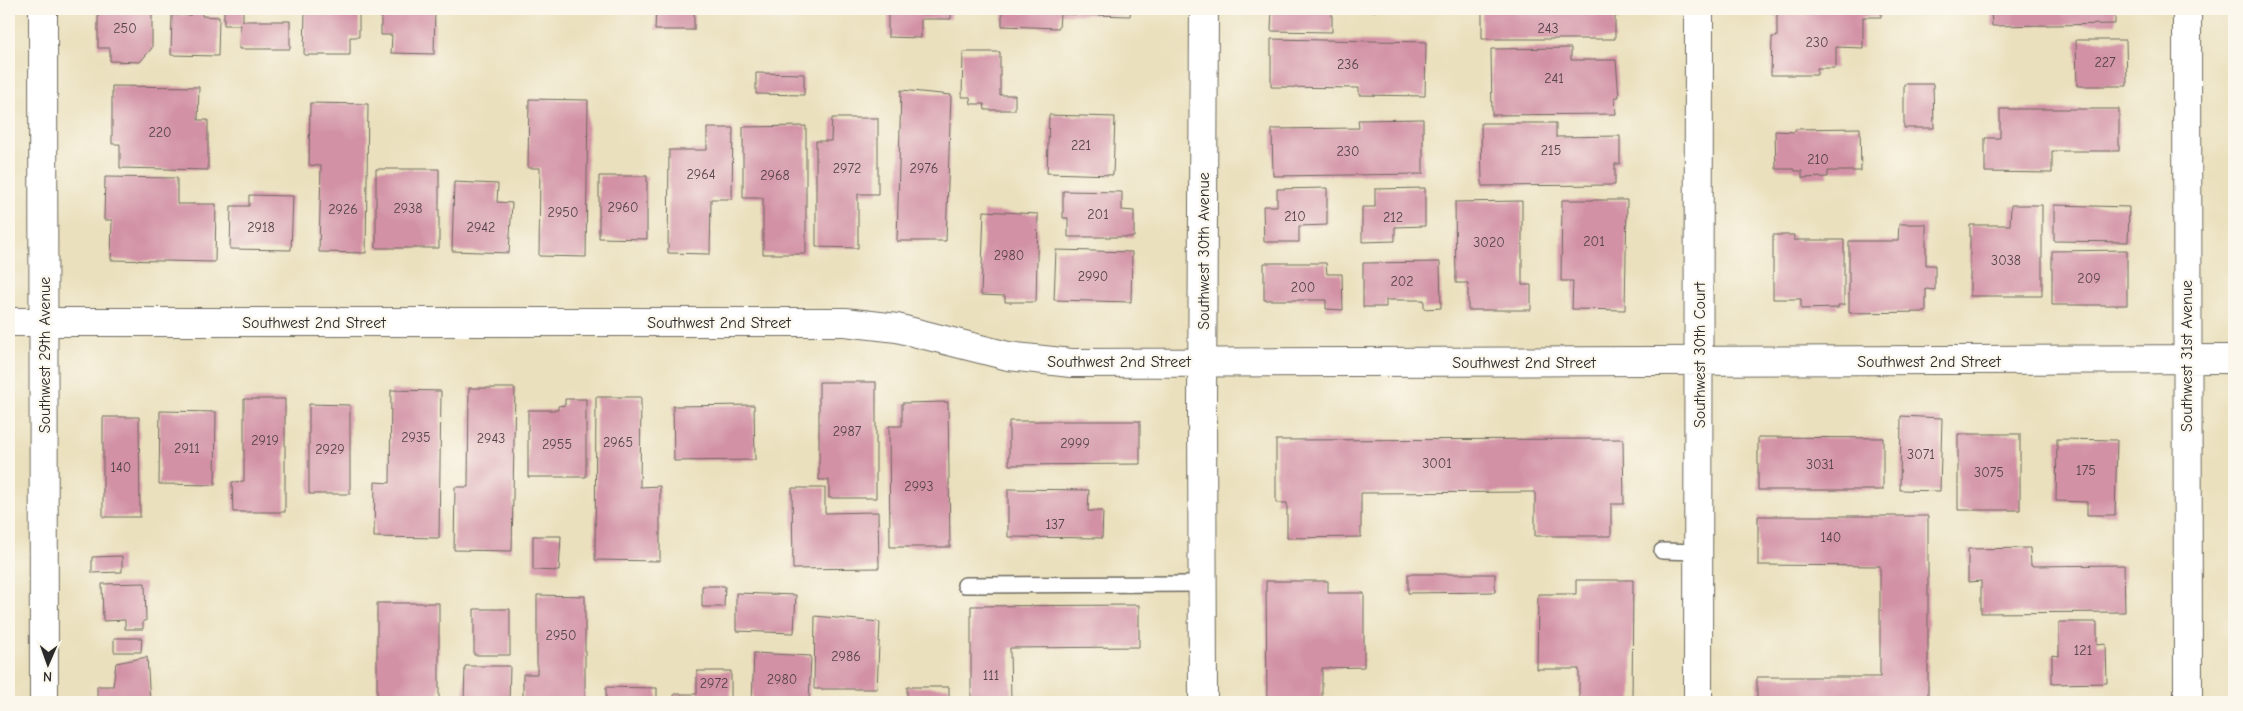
<svg xmlns="http://www.w3.org/2000/svg" width="2243" height="711" font-family="'Comic Neue',sans-serif">
<style>
.building{fill:#d291a5}
.lines{fill:none;stroke-linecap:round;stroke-linejoin:round}
.lane-casing{stroke:#6e6a5e;stroke-width:18}
.street-casing{stroke:#6e6a5e;stroke-width:30}
.lane{stroke:#fff;stroke-width:15}
.street{stroke:#fff;stroke-width:28}
.labels{text-anchor:middle;stroke-width:4.5;stroke-linejoin:round;paint-order:stroke}
.number-label{font-size:14px;fill:#55444a}
.street-label{font-size:16px;fill:#2b2b2b;stroke:#fbf7ec}
</style>
<rect width="100%" height="100%" fill="#fbf7ec"/>
<filter id="ink" filterUnits="userSpaceOnUse"><feTurbulence type="fractalNoise" baseFrequency=".02" numOctaves="2"/><feDisplacementMap in="SourceGraphic" scale="10" xChannelSelector="R" yChannelSelector="G"/><feConvolveMatrix kernelMatrix="1 2 1 2 8 2 1 2 1" color-interpolation-filters="sRGB"/></filter>
<filter id="wash" filterUnits="userSpaceOnUse"><feTurbulence type="fractalNoise" baseFrequency=".0096" numOctaves="4" result="noise"/><feDisplacementMap in="SourceGraphic" scale="20" xChannelSelector="R" yChannelSelector="G"/><feGaussianBlur stdDeviation="1.12" result="paint"/><feColorMatrix in="noise" values="0 0 0 0 0 0 0 0 0 0 0 0 0 0 0 0 0 1.4 0 .05"/><feComposite in="paint" operator="in"/></filter>
<g filter="url(#wash)">
<rect width="100%" height="100%" fill="#eae0bd"/>
<g id="blocks">
<path class="building" d="M98,9h54v39l-12,14 -30,-1v-13h-12z
M224,9h19v12h47v28h-51l1,-24h-16z
M305,9h54v28h-9v18h-46z
M381,9h54l-1,45 -43,-1 1,-18h-11z
M656,9h38v21h-39z
M888,9h63v10h-30v19l-33,-1z
M1002,9h129l-1,7 -70,-2 -1,14 -57,-2z
M1272,9h60v23l-61,-1z
M1349,9h27v2l-27,-1z
M1482,9h137v7h-4v23h-133z
M1771,9h110v8h-18v31l-27,-1v21h-19v7h-46l1,-38h5v-24h-6z
M1991,9h124v15l-123,2z
M191,12h11v4l17,1 -1,39 -47,-1 1,-40h19z
M1271,39l155,3 -1,54 -66,-1v-7l-88,-1z
M2076,40h50l1,46h-50z
M1571,48v12h45l3,37h-4l1,17 -124,1 -1,-66z
M963,52h37v43h15v15h-30l-1,-6h-13l-1,-7h-8z
M756,73l48,1v21l-48,-1z
M1904,84h29l1,44h-30z
M112,86l87,1 -1,33h10v50l-88,-2v-24h-8z
M901,90l50,5 -5,146h-49z
M529,99l59,1 -2,157 -47,-1 1,-88h-12z
M310,103l58,1 -2,149 -47,-1 2,-86 -12,-1z
M2000,109h119v42h-67v22l-67,-1v-34h15z
M1049,115l66,2 -2,58 -66,-2z
M832,118h46v76h-20v54l-42,-1v-106h15z
M1423,119v55l-150,2 -1,-47 87,-1 -1,-8z
M1481,123h75v14l64,-1v28h-5v21l-133,1z
M806,126v128h-43v-56h-20v-71z
M707,128h26l-1,71h-21l-1,55 -42,-1 1,-103h38z
M1860,128l1,43h-33v6l-26,1v-7h-7l-1,-2h-18l-1,-38 20,1v-3z
M376,169h63v79h-63z
M599,176h48v63l-48,-1z
M105,177l72,1v26h39l-1,58 -104,-2 1,-40h-8z
M454,182l44,2 -1,18 15,1 -3,50 -57,-2z
M1327,188v37l-28,1v16h-35l-1,-36h14v-17z
M1425,188v38l-30,1v14l-33,1v-35h13v-18z
M1063,191l59,1v18l12,1v26h-66v-19h-5z
M249,195l44,1 -2,54 -61,-1 1,-43h18z
M1562,200h65l-2,110 -53,-1 1,-28h-12z
M1522,201v84h9v25h-63v-27h-12l-1,-81z
M2011,205h31v91h-72v-71h40z
M2054,205l75,2 -1,35 -74,-1z
M984,211l54,3 -2,88h-31v-6l-24,-1z
M1899,224h27v41h9v25l-9,-1v23l-77,1v-72h49z
M1773,235h21v5h50v65h-6v3l-37,1v-10h-28z
M1056,250l76,2 -1,50 -77,-2z
M2127,250v55h-75v-54z
M1440,262l1,46 -17,1v-9h-38v7h-23v-44z
M1264,263h62l1,11h15l1,36 -17,-1v-9h-62z
M819,382h57v116h-47v-18h-10z
M469,388h46l-3,163 -58,-1 1,-63h13z
M391,390l50,1 -2,147 -65,-1 1,-55 15,1z
M596,397h45l-1,90 20,-1v75l-65,-1z
M244,399h41v113h-52l-1,-30 12,-1z
M565,399h21v78h-58v-67h30v-4l7,-1z
M948,402l2,145h-60l-1,-121h13v-23z
M309,404l41,1v89h-41z
M754,405l1,55 -81,1 -1,-55z
M160,411l56,1 -1,73 -56,-1z
M1901,416l41,2 -2,73 -40,-1z
M103,417h36l1,100h-37z
M1009,421h131v43l-131,1z
M1958,434h62v76h-62z
M1758,437l125,1v52h-125z
M1623,439l1,65h-13v32h-76v-44l-174,1v44l-74,1v-35h-11v-63z
M2057,439l60,1 -2,75h-28v-13l-31,-1z
M792,488h33v25l53,-1 1,56 -86,1z
M1008,489l81,1 -1,21h15l-1,27 -94,-1z
M1758,516h170v186h-171v-25h123v-111l-122,-1z
M533,536h28l-2,35 -26,-1z
M2030,548l1,18 93,-1 1,47 -144,1v-32l-13,1v-33z
M122,556v16l-30,1v-16z
M1408,574h87v18l-87,1z
M1576,580h57l-1,122h-53v-33h-42l1,-75h38z
M1266,581h62v12h36v74l-42,1v34h-55z
M145,583l1,38h-3v8h-18v-9l-22,1 -1,-37z
M702,586h23l-1,21h-22z
M736,593l60,2 -2,38 -58,-2z
M537,595l48,1v106h-62v-28h14z
M377,603h62v99h-62z
M1139,605v42l-129,1 1,54h-40v-96z
M474,609h36v46h-36z
M815,616l65,6 -3,67h-63z
M2059,622h38v23l9,-1 1,39 -55,1v-29l7,1z
M114,638h28l-1,14h-27z
M754,653l57,3 -2,46h-57z
M147,657l3,45h-53v-16h16l3,-23z
M465,666h45l-1,36h-45z
M697,671h34v31h-57v-8h23z
M606,687l51,1v14h-51z
M907,687h42v15h-42z"/>
</g>
</g>
<g filter="url(#ink)">
<use href="#blocks" fill-opacity="0" stroke="#6e6a5e" stroke-width="1"/>
<g class="lines">
<g class="lane-casing">
<path id="lane" d="M1662,551l37,1
M965,585l238,-1"/>
</g>
<g class="street-casing">
<path id="street" d="M43,9l1,693
M2187,9l1,693
M9,322h836l52,6 111,28 63,7 1163,-4
M1203,702l-1,-295 2,-398
M1698,702l1,-693"/>
</g>
<use href="#lane" class="lane"/>
<use href="#street" class="street"/>
</g>
</g>
<g class="labels">
<g class="number-label">
<text x="125" y="33">250</text>
<text x="1548" y="33">243</text>
<text x="1817" y="47">230</text>
<text x="2105" y="67">227</text>
<text x="1348" y="69">236</text>
<text x="1554" y="83">241</text>
<text x="160" y="137">220</text>
<text x="1081" y="150">221</text>
<text x="1551" y="155">215</text>
<text x="1348" y="156">230</text>
<text x="1818" y="164">210</text>
<text x="847" y="173">2972</text>
<text x="924" y="173">2976</text>
<text x="701" y="179">2964</text>
<text x="775" y="180">2968</text>
<text x="623" y="212">2960</text>
<text x="408" y="213">2938</text>
<text x="343" y="214">2926</text>
<text x="563" y="217">2950</text>
<text x="1098" y="219">201</text>
<text x="1295" y="221">210</text>
<text x="1393" y="222">212</text>
<text x="261" y="232">2918</text>
<text x="481" y="232">2942</text>
<text x="1594" y="246">201</text>
<text x="1489" y="247">3020</text>
<text x="1009" y="260">2980</text>
<text x="2006" y="265">3038</text>
<text x="1093" y="281">2990</text>
<text x="2089" y="283">209</text>
<text x="1402" y="286">202</text>
<text x="1303" y="292">200</text>
<text x="847" y="436">2987</text>
<text x="416" y="442">2935</text>
<text x="491" y="443">2943</text>
<text x="265" y="445">2919</text>
<text x="618" y="447">2965</text>
<text x="1075" y="448">2999</text>
<text x="557" y="449">2955</text>
<text x="187" y="453">2911</text>
<text x="330" y="454">2929</text>
<text x="1921" y="459">3071</text>
<text x="1437" y="468">3001</text>
<text x="1820" y="469">3031</text>
<text x="121" y="472">140</text>
<text x="2086" y="475">175</text>
<text x="1989" y="477">3075</text>
<text x="919" y="491">2993</text>
<text x="1055" y="529">137</text>
<text x="1831" y="542">140</text>
<text x="561" y="640">2950</text>
<text x="2083" y="655">121</text>
<text x="846" y="661">2986</text>
<text x="991" y="680">111</text>
<text x="782" y="684">2980</text>
<text x="714" y="688">2972</text>
</g>
<g class="street-label">
<text transform="translate(1203 251) rotate(-90)" y="6">Southwest 30th Avenue</text>
<text x="314" y="328">Southwest 2nd Street</text>
<text x="719" y="328">Southwest 2nd Street</text>
<text transform="translate(44 355) rotate(-90)" y="6">Southwest 29th Avenue</text>
<text transform="translate(1699 355) rotate(-90)" y="6">Southwest 30th Court</text>
<text transform="translate(2186 356) rotate(-90)" y="6">Southwest 31st Avenue</text>
<text x="1119" y="367">Southwest 2nd Street</text>
<text x="1929" y="367">Southwest 2nd Street</text>
<text x="1524" y="368">Southwest 2nd Street</text>
</g>
</g>
<rect width="2243" height="711" fill="none" stroke="#fbf7ec" stroke-width="30"/>
<g transform="translate(48 664) rotate(182)" stroke="#fbf7ec" stroke-width="4" paint-order="stroke">
<path d="M0-4L9 19L0 12L-9 19Z" fill="#2b2b2b"/>
<text y="-8" font-size="14" font-weight="bold" text-anchor="middle" fill="#2b2b2b">N</text>
</g>
</svg>
